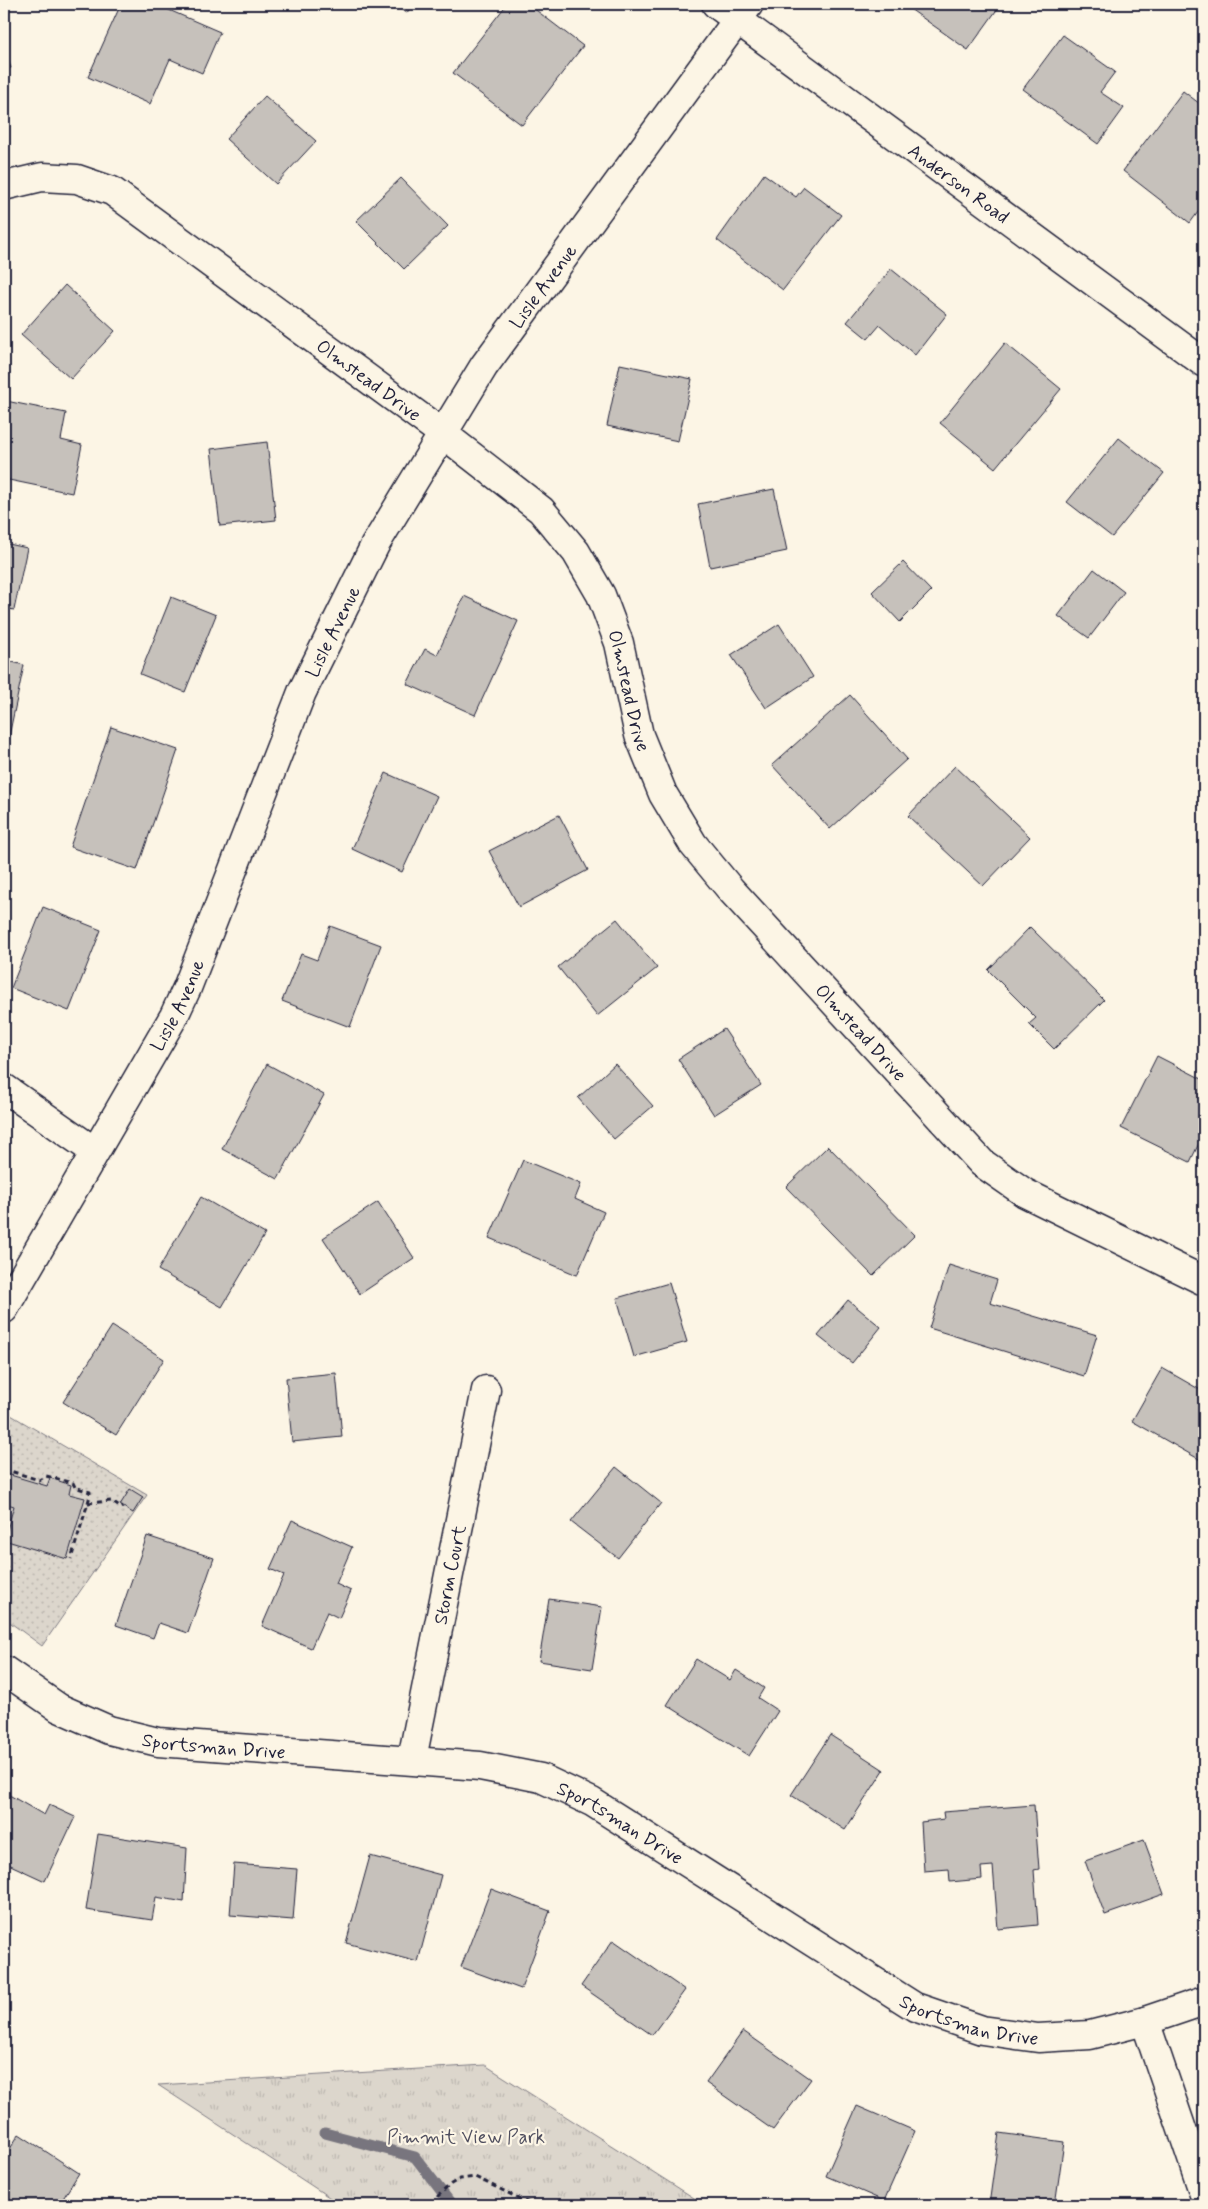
<svg xmlns="http://www.w3.org/2000/svg" width="1208" height="2209" font-family="Mynerve,sans-serif">
<style>
.grass{fill:url(#grass-dots);stroke:#7f7c84}
.park{fill:url(#park-tufts);stroke:#7f7c84}
.lines{fill:none;stroke-linecap:round;stroke-linejoin:round}
.stream{stroke:#78757e;stroke-width:11}
.building{fill:#c6c1bb;stroke:#22223b}
.minor-casing{stroke:#22223b;stroke-width:31}
.path{stroke:#22223b;stroke-width:3;stroke-dasharray:5 4;stroke-linecap:butt}
.minor{stroke:#fcf5e5;stroke-width:28}
.labels{text-anchor:middle;stroke-width:4.5;stroke-linejoin:round;paint-order:stroke}
.street-label{font-size:19px;fill:#22223b;stroke:#fcf5e5}
.park-label{font-size:19px;fill:#504f5f;stroke:#fcf5e5}
</style>
<defs>
<pattern id="grass-dots" width="8" height="8" patternUnits="userSpaceOnUse" patternTransform="scale(1.25)"><rect width="8" height="8" fill="#dcd6cc"/><path d="M2 2h.1M6 6h.1" fill="none" stroke="#bcb7b0" stroke-width="1.8" stroke-linecap="round"/></pattern>
<pattern id="park-tufts" width="24" height="20" patternUnits="userSpaceOnUse" patternTransform="scale(1.25)"><rect width="24" height="20" fill="#dcd6cc"/><path d="M3 7l-1-3M5 7V3M7 7l1-3M15 17l-1-3M17 17v-4M19 17l1-3" fill="none" stroke="#bcb7b0"/></pattern>
</defs>
<rect width="100%" height="100%" fill="#fcf5e5"/>
<filter id="ink" filterUnits="userSpaceOnUse"><feTurbulence type="fractalNoise" baseFrequency=".02" numOctaves="2"/><feDisplacementMap in="SourceGraphic" scale="10" xChannelSelector="R" yChannelSelector="G"/><feConvolveMatrix kernelMatrix="1 2 1 2 8 2 1 2 1" color-interpolation-filters="sRGB"/></filter>
<g filter="url(#ink)">
<path class="grass" d="M4,1411l143,84 -105,151 -38,-28z"/>
<path class="park" d="M485,2065l220,140h-364l-183,-120z"/>
<g class="lines">
<path class="stream" d="M325,2133l90,24 37,48"/>
</g>
<path class="building" d="M121,4h34l65,28 -18,41 -32,-14 -20,45 -62,-27z
M392,4h20l-5,9z
M507,4h21l55,42 -61,79 -69,-52z
M903,4h98l-33,46z
M1063,35l52,37 -15,20 24,16 -26,36 -75,-55z
M4,49l7,19 -7,2z
M1183,91l21,16v97l-14,19 -67,-52z
M265,96l51,45 -40,43 -50,-45z
M764,174l32,23 8,-10 37,28 -58,75 -66,-50z
M401,178l47,48 -44,43 -48,-48z
M891,269l56,45 -32,41 -35,-30 -12,14 -21,-17z
M65,285l50,46 -44,48 -50,-44z
M1005,343l56,46 -66,79 -55,-45z
M620,364l72,15 -14,62 -71,-15z
M6,401l60,12 -5,27 21,5 -10,48 -68,-14v-68z
M1119,438l45,35 -52,64 -45,-35z
M267,442l9,78 -56,6 -9,-77z
M774,489l13,62 -77,16 -12,-63z
M4,543l23,5 -13,62 -10,-2z
M903,562l28,29 -31,31 -28,-30z
M1094,569l30,23 -35,46 -31,-22z
M464,596l54,25 -43,94 -68,-31 18,-35 12,6z
M171,597l45,18 -31,77 -45,-18z
M779,624l34,53 -47,31 -35,-53z
M4,660l20,5 -20,95z
M850,695l57,64 -77,70 -58,-64z
M111,727l67,23 -41,120 -67,-23z
M955,766l75,71 -47,49 -75,-70z
M386,773l51,23 -35,76 -50,-23z
M559,815l29,55 -69,37 -30,-56z
M43,907l58,23 -32,81 -58,-23z
M617,919l40,49 -60,48 -39,-49z
M330,926l51,19 -31,82 -68,-26 19,-47 16,6z
M1030,927l74,73 -50,49 -25,-25 7,-6 -48,-48z
M724,1029l37,56 -47,30 -36,-56z
M1157,1056l47,24v53l-14,29 -69,-34z
M267,1064l57,31 -46,84 -56,-30z
M615,1064l38,42 -39,33 -36,-41z
M828,1146l87,89 -42,41 -87,-89z
M523,1160l58,24 -6,15 29,13 -27,63 -88,-37z
M201,1197l64,37 -43,73 -64,-37z
M378,1202l36,56 -54,36 -37,-56z
M949,1265l48,15 -7,23 107,32 -13,41 -155,-48z
M669,1283l18,59 -53,15 -17,-59z
M848,1300l33,27 -29,36 -34,-27z
M112,1326l52,33 -48,76 -53,-33z
M1162,1368l42,24v70l-72,-41z
M336,1373l6,64 -50,5 -6,-64z
M616,1467l45,36 -43,55 -47,-36z
M7,1474l40,12 3,-8 21,7 -2,9 16,4 -18,61 -63,-19 10,-34 -10,-3v-19z
M130,1489l13,8 -10,16 -13,-8z
M292,1520l60,27 -16,37 15,7 -12,27 -12,-6 -16,36 -49,-22 22,-51 -14,-6z
M147,1536l67,22 -26,75 -29,-10 -6,15 -37,-13z
M549,1599l53,8 -10,62 -53,-8z
M696,1659l34,21 6,-10 28,18 -6,10 20,13 -29,45 -82,-51z
M830,1735l54,35 -39,60 -54,-35z
M4,1792l40,23 5,-10 26,12 -30,64 -41,-19z
M1034,1805l5,64 -5,1 4,55 -40,4 -5,-63 -12,1 1,12 -32,3 -1,-13 -25,2 -3,-49 23,-3 -1,-7z
M98,1834l89,14 -3,54 -28,-5 -4,23 -66,-10z
M1144,1840l20,54 -59,21 -20,-54z
M370,1856l71,19 -23,87 -72,-19z
M234,1864l63,5 -4,51 -63,-5z
M491,1889l59,22 -29,78 -60,-22z
M613,1940l72,50 -33,45 -71,-49z
M743,2031l68,48 -38,51 -67,-47z
M857,2106l58,25 -31,70 -58,-25z
M999,2133l65,9 -9,63h-66z
M19,2134l60,39 -20,32h-55v-46z"/>
<g class="lines">
<g class="minor-casing">
<g id="minor">
<path id="s1" d="M716,4l488,359"/>
<path id="s2" d="M4,186l38,-9 35,2 35,12 330,242 99,77 35,42 25,43 18,48 20,92 24,59 30,50 38,46 251,273 43,30 179,88"/>
<path d="M4,1088l90,63"/>
<path id="s3" d="M4,1309l170,-293 13,-28 115,-296 73,-147 109,-179 265,-362"/>
<path id="s4" d="M4,1670l55,38 50,22 49,12 322,24 61,12 51,24 323,205 67,23 56,8 52,-3 55,-14 59,-20"/>
<path id="s5" d="M412,1759l74,-369"/>
<path d="M1145,2021l59,173"/>
</g>
</g>
<path class="path" d="M4,1469l35,11 7,-4 27,7 2,4 15,5v4l-19,63
M88,1503l23,-2 10,7 2,-1
M433,2205l5,-9 13,-12 9,-5 15,-2 58,28"/>
<use href="#minor" class="minor"/>
</g>
</g>
<g class="labels">
<g class="street-label">
<text dy="7" stroke="none"><textPath href="#s1" startOffset="302">Anderson Road</textPath></text>
<text dy="7" stroke="none"><textPath href="#s3" startOffset="1160">Lisle Avenue</textPath></text>
<text dy="7" stroke="none"><textPath href="#s2" startOffset="430">Olmstead Drive</textPath></text>
<text dy="7" stroke="none"><textPath href="#s3" startOffset="755">Lisle Avenue</textPath></text>
<text dy="7" stroke="none"><textPath href="#s2" startOffset="850">Olmstead Drive</textPath></text>
<text dy="7" stroke="none"><textPath href="#s3" startOffset="350">Lisle Avenue</textPath></text>
<text dy="7" stroke="none"><textPath href="#s2" startOffset="1270">Olmstead Drive</textPath></text>
<text dy="7" stroke="none"><textPath href="#s5" startOffset="188">Storm Court</textPath></text>
<text dy="7" stroke="none"><textPath href="#s4" startOffset="228">Sportsman Drive</textPath></text>
<text dy="7" stroke="none"><textPath href="#s4" startOffset="648">Sportsman Drive</textPath></text>
<text dy="7" stroke="none"><textPath href="#s4" startOffset="1052">Sportsman Drive</textPath></text>
</g>
<g class="park-label">
<text x="466" y="2143">Pimmit View Park</text>
</g>
</g>
<rect width="1208" height="2209" fill="none" stroke="#fcf5e5" stroke-width="20"/>
<rect x="10" y="10" width="1188" height="2189" fill="none" stroke="#22223b" stroke-width="2" filter="url(#ink)"/>
</svg>
